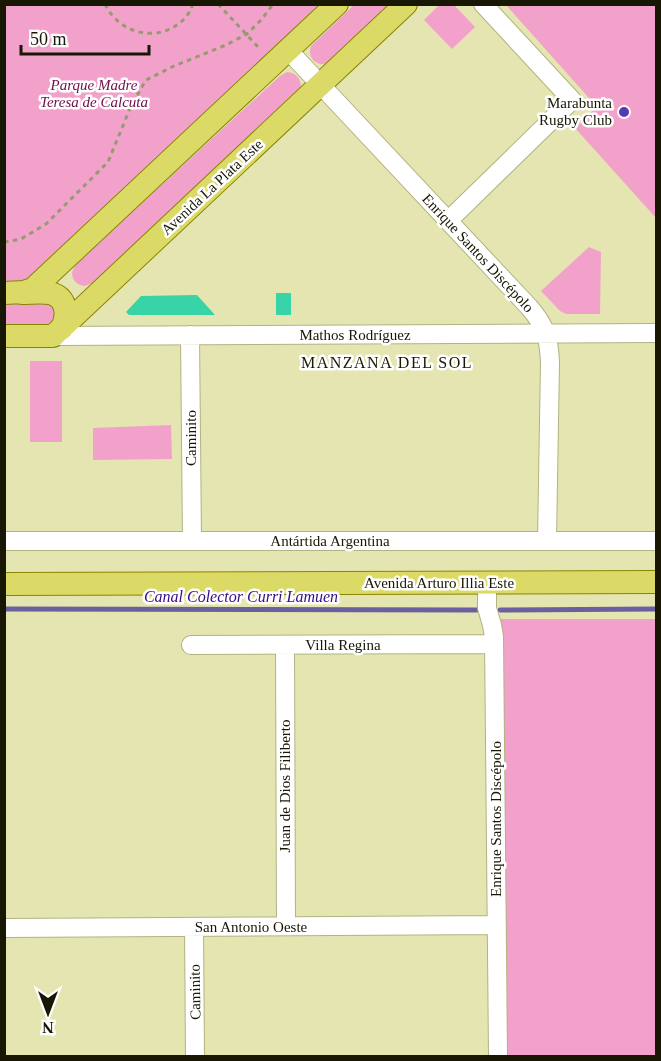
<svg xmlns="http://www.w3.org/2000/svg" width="661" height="1061" font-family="Georgia,serif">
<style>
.green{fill:#f2a2ca}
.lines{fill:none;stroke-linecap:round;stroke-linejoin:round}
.stream{stroke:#6a609f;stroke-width:5}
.building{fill:#38d3a6}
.minor-casing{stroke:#b2b381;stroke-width:20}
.major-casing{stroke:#888601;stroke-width:24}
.path{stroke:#989971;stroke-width:3;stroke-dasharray:4.5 4.5;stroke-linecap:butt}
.minor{stroke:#fff;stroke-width:18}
.major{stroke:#dcda66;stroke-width:22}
.poi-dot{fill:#5739b1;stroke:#fff;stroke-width:2}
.labels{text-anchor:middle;stroke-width:5;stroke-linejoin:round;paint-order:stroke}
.park-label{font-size:15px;font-style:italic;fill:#6c0e49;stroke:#fff}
.poi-label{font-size:15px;fill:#171704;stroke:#fff;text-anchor:end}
.street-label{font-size:15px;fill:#171704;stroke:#fff}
.neighbourhood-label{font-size:16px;letter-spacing:1.5px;fill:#171704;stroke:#fff}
.water-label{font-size:16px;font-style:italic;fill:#370b83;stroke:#fff}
</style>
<rect width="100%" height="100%" fill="#e4e5b1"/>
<path class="green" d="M4,5h317l-292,273 -7,3 -17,2z
M354,5h37l-64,59c-12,2 -20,-7 -16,-18z
M506,5h150v213l-81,-90 22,-21z
M438,6h17l20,21 -23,22 -28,-29z
M287,72c9,1 14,6 14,16l-208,195 -8,3c-8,-1 -13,-5 -13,-14l4,-8 204,-188z
M589,247l12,5 -1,62h-34l-6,-3 -19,-20z
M4,301l45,1 7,9c-1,3 -2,7 -4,10 -6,8 -37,5 -47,5z
M30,361h32v81h-32z
M171,425l1,34 -79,1v-32z
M500,619h156v437h-152z"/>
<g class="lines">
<path class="stream" d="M4,609l473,1
M500,610l156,-1"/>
</g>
<path class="building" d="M276,293h15v22h-15z
M197,295l18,20h-86l-3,-3 15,-16z"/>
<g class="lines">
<g class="minor-casing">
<path id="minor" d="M288,50l241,257c16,18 20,31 21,55l-3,179
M449,220l123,-120 -89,-96
M190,335l2,206
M53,336l603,-3
M4,541h652
M487,583v25l5,17 2,12 4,419
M191,645l303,-1
M285,645l1,281
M194,927l1,129
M4,928l493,-3"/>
</g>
<g class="major-casing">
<path id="major" d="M4,293l20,-1 9,-3 304,-285
M22,293c10,0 22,-2 31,1 14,5 15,22 9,34
M4,336h49l353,-332
M4,584l652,-2"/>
</g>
<path class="path" d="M105,4c15,32 57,40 81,13 3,-4 5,-8 7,-13
M218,4l42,45
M4,15l1,-11
M4,242l17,-3 25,-15 62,-62 23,-56 15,-26 28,-14 52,-21 21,-11 15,-15 11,-15"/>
<use href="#minor" class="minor"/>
<use href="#major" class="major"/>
</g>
<circle class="poi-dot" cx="624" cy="112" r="6"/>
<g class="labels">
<g class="park-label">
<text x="94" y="90">Parque Madre<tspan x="94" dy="17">Teresa de Calcuta</tspan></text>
</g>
<g class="poi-label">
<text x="612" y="108">Marabunta<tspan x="612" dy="17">Rugby Club</tspan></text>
</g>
<g class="street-label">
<text transform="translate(212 187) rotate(-43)" y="5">Avenida La Plata Este</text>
<text transform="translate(478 253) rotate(47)" y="5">Enrique Santos Discépolo</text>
<text x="355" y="340">Mathos Rodríguez</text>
<text transform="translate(191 438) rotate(-90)" y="5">Caminito</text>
<text x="330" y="546">Antártida Argentina</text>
<text x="439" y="588">Avenida Arturo Illia Este</text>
<text x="343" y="650">Villa Regina</text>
<text transform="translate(285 786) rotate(-90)" y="5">Juan de Dios Filiberto</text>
<text transform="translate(496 819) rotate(-90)" y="5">Enrique Santos Discépolo</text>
<text x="251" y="932">San Antonio Oeste</text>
<text transform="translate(195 992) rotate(-91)" y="5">Caminito</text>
</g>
<g class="neighbourhood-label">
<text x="387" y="368">MANZANA DEL SOL</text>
</g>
<g class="water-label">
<text x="241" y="602">Canal Colector Curri Lamuen</text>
</g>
</g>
<rect width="661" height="1061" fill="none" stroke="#171704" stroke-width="12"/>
<g transform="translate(48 1013) rotate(180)" stroke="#ffffff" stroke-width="4.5" paint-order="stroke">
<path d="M0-4.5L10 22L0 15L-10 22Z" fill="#171704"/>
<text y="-9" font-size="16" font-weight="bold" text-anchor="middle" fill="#171704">N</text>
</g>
<path d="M21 45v9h128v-9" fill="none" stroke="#171704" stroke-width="3"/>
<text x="30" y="45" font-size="18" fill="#171704" stroke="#ffffff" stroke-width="4.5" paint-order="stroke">50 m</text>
</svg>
